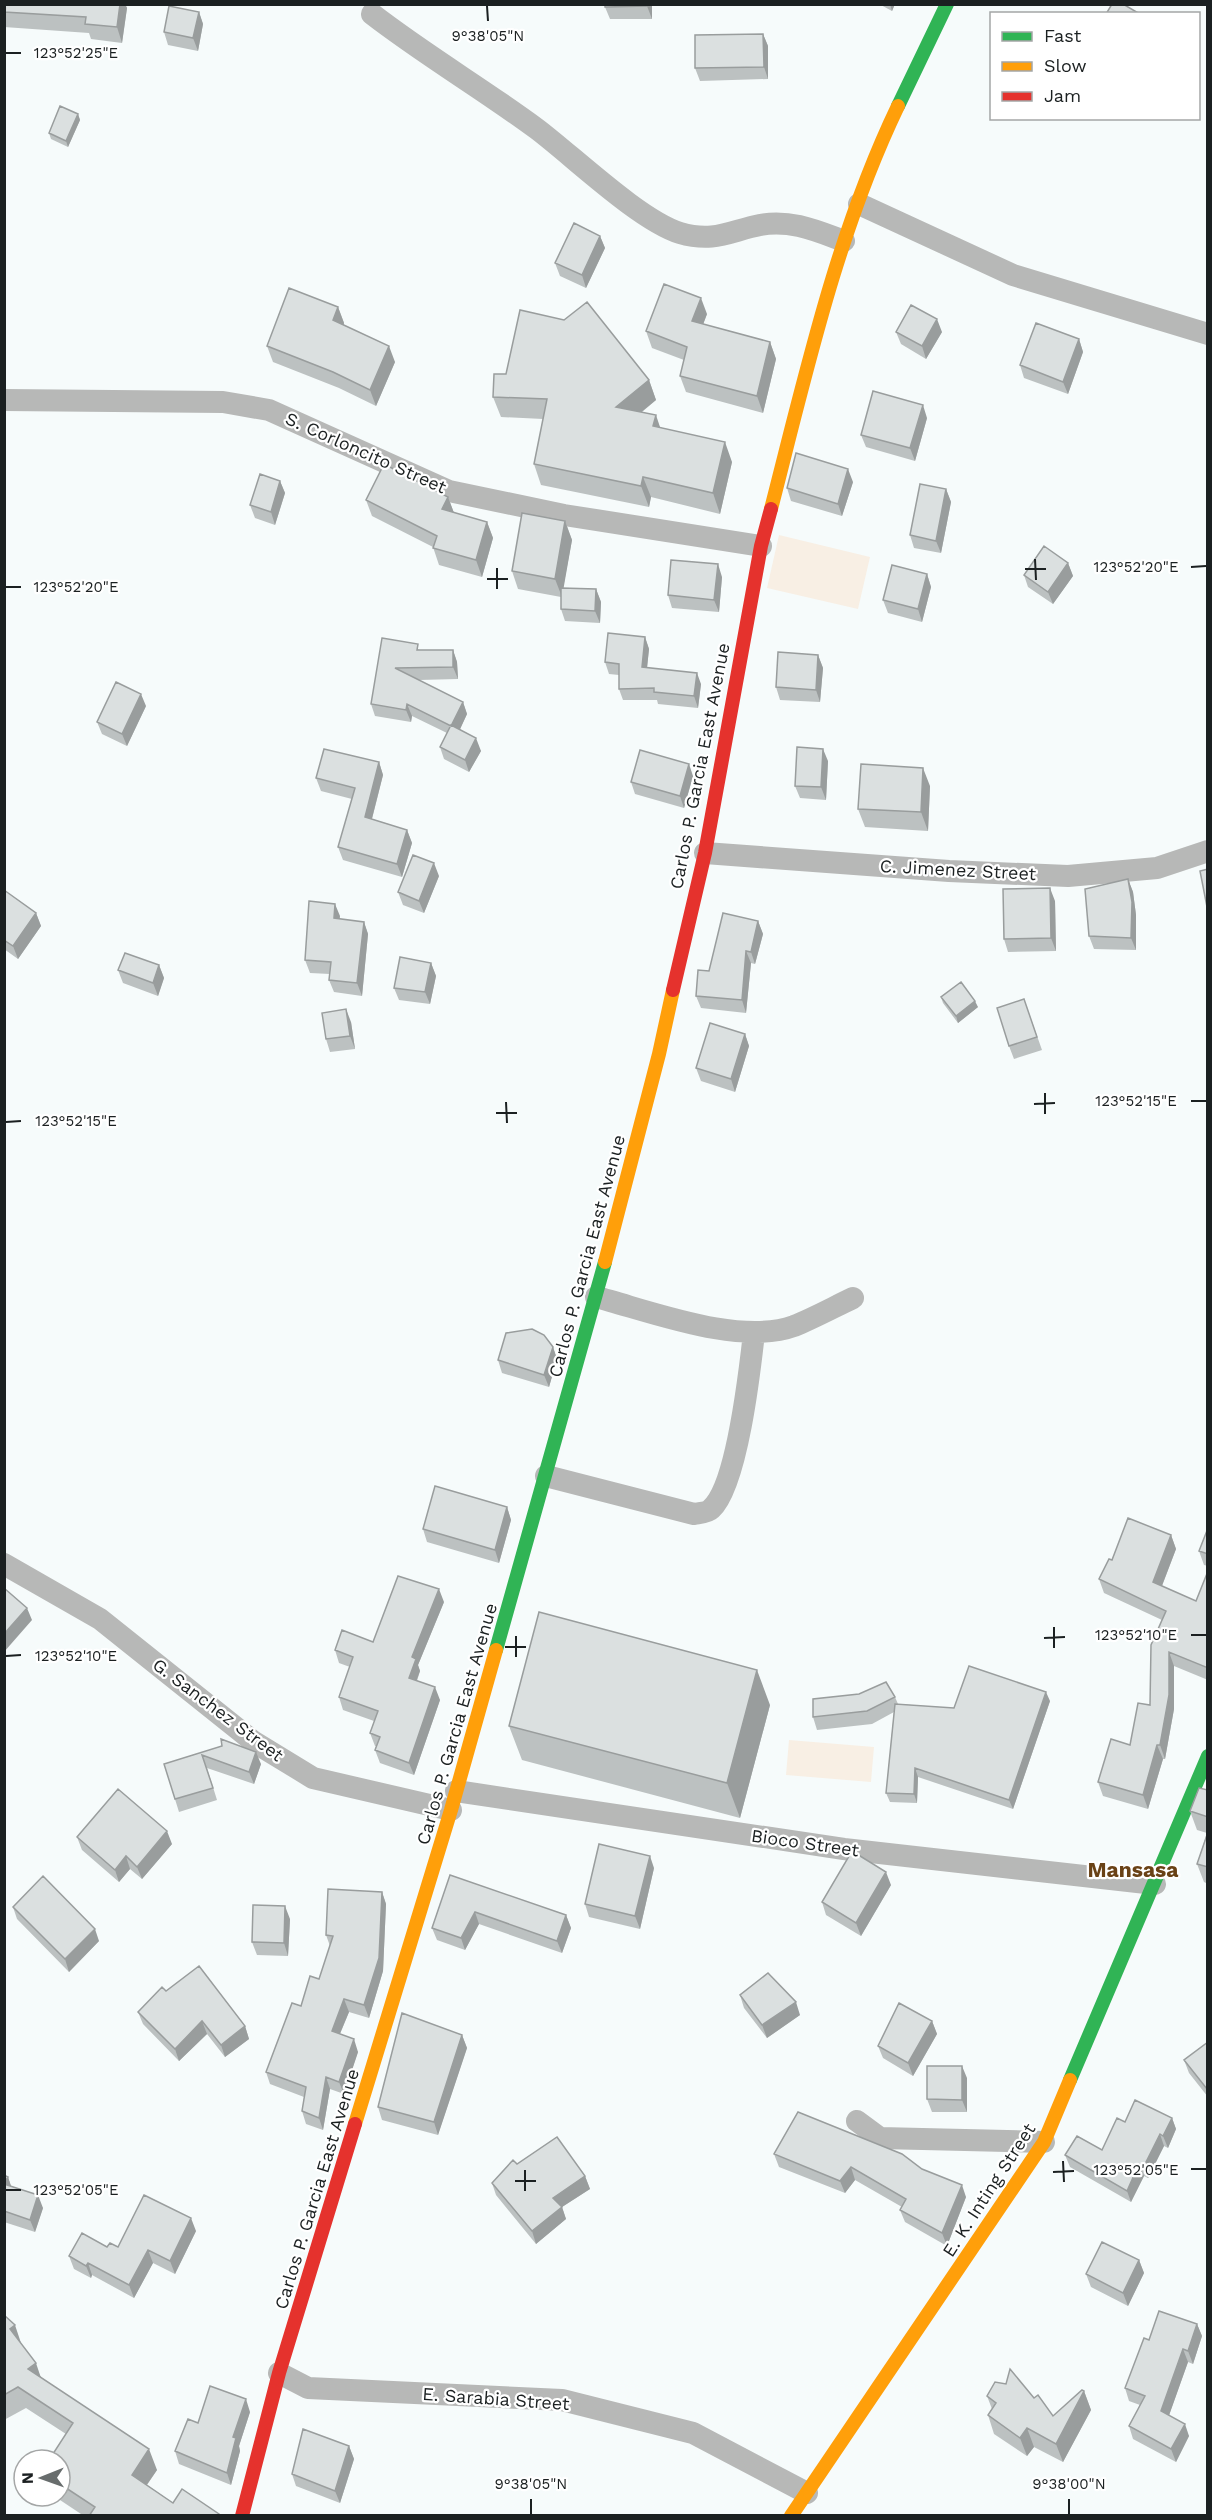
<svg xmlns="http://www.w3.org/2000/svg" width="1212" height="2520" font-family="'Work Sans',sans-serif">
<style>
.green{fill:#f8efe4}
.lines{fill:none;stroke-linecap:round;stroke-linejoin:round}
.street{stroke:#b7b8b7;stroke-width:22}
.fast{stroke:#30b455;stroke-width:14}
.slow{stroke:#ff9f0a;stroke-width:14}
.jam{stroke:#e5322d;stroke-width:14}
.wall{fill:#bcc1c1}
.shaded-wall{fill:#999d9d}
.building{fill:#dbe0e0;stroke:#999d9d;stroke-width:1.5}
.ticks{fill:none;stroke:#1b2021;stroke-width:2}
.labels{text-anchor:middle;stroke-width:4.5;stroke-linejoin:round;paint-order:stroke}
.street-label{font-size:18px;fill:#1b2021;stroke:#fff}
.quarter-label{font-size:21px;font-weight:bold;fill:#6a4216;stroke:#fff}
.ticks-label{font-size:15px;text-anchor:middle;fill:#1b2021;stroke:#fff;stroke-width:4.5;stroke-linejoin:round;paint-order:stroke}
</style>
<rect width="100%" height="100%" fill="#f6fbfb"/>
<path class="green" d="M779,535l91,22 -12,52 -91,-21z
M789,1740l85,7 -3,35 -85,-7z"/>
<g class="lines">
<path class="street" d="M372,14c53,41 111,75 165,115 37,28 102,91 143,104 34,10 50,-2 80,-8 30,-6 57,6 84,16
M859,204l154,71 195,59
M4,400l219,2 46,8 180,81 115,24 197,31
M705,853l244,18 119,5 89,-8 51,-17
M596,1297c54,14 144,49 198,29 20,-8 40,-19 59,-28
M546,1476l148,38c5,-1 13,-1 17,-5 26,-23 39,-140 43,-176
M4,1564l96,55 154,123 59,36 138,32
M456,1791l388,58 311,35
M857,2121l23,17 164,4
M279,2373l29,15 254,12 131,33 114,60"/>
<path class="fast" d="M898,106l49,-102
M496,1650l109,-388
M1070,2080l138,-324"/>
<path class="slow" d="M771,509c35,-136 66,-276 127,-403
M605,1262l54,-208 14,-64
M355,2124l96,-314 45,-160
M791,2516l253,-374 26,-62"/>
<path class="jam" d="M673,990l32,-137 56,-307 10,-37
M242,2516l37,-143 76,-249"/>
</g>
<path class="wall" d="M4,4h121l2,4 -5,35 -31,-4 -2,-6 -85,-6z
M652,4v15h-42l-5,-12z
M879,4h16l-3,7z
M199,12l4,12 -5,27 -30,-6 -4,-13z
M763,34l5,12v33l-68,2 -5,-13z
M78,114l2,6 -12,27 -17,-8 -2,-6z
M600,236l5,12 -19,40 -26,-12 -5,-13z
M338,307l6,16v2l51,37 -19,44 -37,-18 -66,-26 -6,-16z
M707,314l-4,10 67,18 6,17 -13,54 -77,-21 -6,-16 4,-16 -32,-12 -6,-17z
M896,332h46l-16,27 -25,-15z
M1079,339l4,13 -15,42 -44,-16 -4,-13z
M649,380l7,20 -14,12 18,15 72,35 -12,52 -69,-17 -2,10 -108,-22 -7,-21 9,-45 -42,-2 -8,-20z
M927,418l-12,43 -49,-14 -5,-12z
M280,481l5,12 -10,32 -20,-7 -5,-13z
M853,482l-11,34 -51,-15 -4,-13z
M946,489l5,13 -10,51 -27,-5 -4,-13z
M448,497l6,16 33,9 6,16 -11,39 -43,-12 -6,-18 -61,-31 -6,-16z
M565,521l7,19 -9,48 33,1 5,13 -1,21 -35,-2 -4,-12v-12l-43,-8 -6,-18z
M1068,563l5,13 -20,28 -25,-17 -4,-12z
M927,574l4,13 -9,35 -34,-9 -5,-13z
M722,577l-3,35 -47,-4 -4,-13z
M645,637l4,12 -2,18 54,17 -3,24 -40,-4 -1,-4h-34l-4,-11v-14l-10,-1 -4,-12z
M382,638l38,12h33l4,12 1,17 -39,1 44,22 4,12 -7,15 21,22 -12,21 -25,-13 -4,-12 7,-14 -35,-17 -1,6 -36,-6 -4,-12z
M818,655l5,13 -3,34 -40,-2 -4,-13z
M146,706l-19,40 -25,-12 -5,-12z
M828,761l-2,39 -26,-2 -5,-12z
M379,762l4,13 -11,44 35,11 5,13 -10,34 -59,-17 -5,-13 14,-48 -31,-8 -5,-13z
M693,776l-9,32 -49,-14 -4,-12z
M930,786l-2,45 -63,-4 -7,-18z
M439,876l-15,37 -21,-8 -5,-13z
M1128,879l5,13 3,23v35l-42,-1 -5,-13z
M4,890l32,23 5,13 -23,33 -14,-10z
M1055,901l1,50 -48,1 -4,-13z
M340,916l-1,3 25,3 4,12 -6,62 -28,-4 -5,-12 1,-6 -20,-1 -5,-13z
M758,921l5,13 -8,30 -4,-1 -5,50 -45,-5 -5,-12 13,-25z
M431,963l5,13 -6,28 -31,-4 -5,-12z
M159,965l5,13 -6,18 -35,-13 -5,-13z
M941,997l37,10 -20,16 -15,-20z
M1024,999l18,51 -28,9 -5,-13z
M351,1022l4,27 -25,3 -4,-13z
M745,1034l4,12 -14,46 -34,-11 -5,-13z
M553,1347l4,12 -8,28 -47,-14 -4,-13z
M507,1507l4,13 -12,43 -72,-21 -4,-13z
M1208,1528v38l-4,-1 -5,-14z
M1171,1535l5,14 -14,37 34,15 12,-30v109l-34,-14v43l-9,50h-2l-15,50 -45,-13 -5,-14 32,-37 20,-40 12,-85 -58,-27 -5,-14 13,-19z
M444,1602l-26,63 2,6 -3,10 23,19 -26,75 -34,-12 -5,-13 1,-4h-1l-5,-13 4,-12 -31,-11 -4,-13 11,-30 -11,-4 -4,-13 38,-8z
M895,1697l3,7 56,4 96,-7 -37,108 -95,-32 -1,26 -27,-1 -4,-9 8,-81 -22,12 -55,6 -4,-13z
M770,1705l-30,113 -218,-58 -13,-34z
M222,1746l39,18 -7,20 -47,-16 10,32 -38,12 -15,-48z
M1208,1790v94l-4,-2 -7,-18 10,-31 -10,-3 -7,-19z
M77,1837l95,7 -30,35 -12,-10 -11,13 -37,-32z
M654,1868l-14,61 -51,-12 -4,-13z
M450,1875l116,40 5,13 -9,25 -83,-29 -14,26 -28,-10 -5,-12z
M891,1885l-30,51 -35,-21 -4,-13z
M382,1892l4,12 -3,67 -14,47 -20,-6 -9,22 18,18 -14,42 -14,-5 -7,41 -17,-6 -4,-13 2,-14 -34,-13 -4,-12 53,-93 11,-33 -4,-11z
M13,1907l86,34 -30,31 -52,-53z
M290,1919l-2,37 -31,-1 -5,-13z
M166,1991l79,35 4,13 -24,18 -18,-23 -28,27 -36,-37 -5,-12z
M740,1995l60,20 -33,23 -23,-30z
M932,2021l5,13 -24,42 -30,-18 -5,-12z
M462,2035l5,13 -29,87 -56,-15 -4,-13z
M1208,2042v55l-19,-24 -5,-13z
M967,2078v34h-35l-5,-13z
M1172,2118l4,11 -8,19 -4,-2 -16,32 -4,-2 -13,26 -61,-35 -5,-12 37,-5 23,-28z
M774,2154l148,15 44,28 -19,49 -42,-24 -5,-12 2,-3 -47,-27 -10,13 -66,-26z
M517,2164l68,12 5,13 -28,18 4,12 -30,25 -40,-49 -4,-12z
M4,2175l4,2 3,9 32,22 -8,24 -31,-10z
M196,2231l-21,43 -22,-11 -19,35 -42,-23 -1,3 -17,-9 -5,-13 38,-9h11z
M1139,2260l5,13 -16,33 -37,-19 -5,-13z
M4,2315l37,62 116,93 -10,15 26,18 47,13h-136l-30,-20h6v-36l6,-26 -40,-26 -22,12z
M1197,2324l5,12 -9,28 -5,-2 -19,53 20,21 -13,26 -43,-23 -4,-13 11,-21 -11,-4 -4,-13 24,-48z
M1084,2391l7,19 -28,52 -29,-15 -7,9 -33,-22 -6,-19 4,-6 -5,-13 47,2 19,18z
M250,2412l-11,34 1,5 -9,34 -52,-21 -4,-13 23,-28z
M349,2446l5,13 -14,44 -44,-17 -4,-12z"/>
<path class="shaded-wall" d="M120,4h5l2,4 -5,35 -5,-16z
M647,4h5v15l-5,-13z
M890,4h5l-3,7z
M199,12l4,12 -5,27 -5,-13z
M763,34l5,12v33l-4,-12z
M78,114l2,6 -12,27 -2,-6z
M600,236l5,12 -19,40 -4,-13z
M701,298l6,16 -9,24 -6,-17z
M338,307l6,16 -5,13 -6,-16z
M937,319l5,13 -16,27 -4,-13z
M1079,339l4,13 -15,42 -5,-12z
M770,342l6,17 -13,54 -6,-17z
M389,346l6,16 -19,44 -6,-16z
M649,380l7,20 -33,27 -7,-20z
M923,405l4,13 -12,43 -5,-13z
M656,415l7,21 -10,-10z
M725,442l7,20 -12,52 -7,-21z
M848,469l5,13 -11,34 -4,-12z
M643,477l8,20 -2,10 -8,-21z
M280,481l5,12 -10,32 -4,-13z
M946,489l5,13 -10,51 -5,-12z
M448,497l6,16 -12,-4z
M565,521l7,19 -10,57 -7,-18z
M487,522l6,16 -11,39 -6,-17z
M1068,563l5,13 -20,28 -5,-12z
M718,564l4,13 -3,35 -5,-12z
M927,574l4,13 -9,35 -4,-13z
M596,589l5,13 -1,21 -5,-12z
M645,637l4,12 -3,29 -4,-11z
M453,650l4,12 1,17 -5,-12z
M818,655l5,13 -3,34 -4,-12z
M697,673l4,11 -3,24 -4,-12z
M141,694l5,12 -19,40 -5,-12z
M463,702l4,12 -11,24 -5,-12z
M407,704l5,12 -1,6 -5,-12z
M476,738l5,13 -12,21 -4,-12z
M823,749l5,12 -2,39 -5,-13z
M379,762l4,13 -14,55 -4,-13z
M689,764l4,12 -9,32 -4,-12z
M923,768l7,18 -2,45 -7,-19z
M407,830l5,13 -10,34 -5,-13z
M434,863l5,13 -15,37 -5,-12z
M1128,879l5,13 3,23v35l-5,-12z
M1050,888l5,13 1,50 -5,-13z
M335,904l5,12 -2,15 -4,-13z
M36,913l5,13 -23,33 -5,-13z
M758,921l5,13 -8,30 -4,-12z
M364,922l4,12 -6,62 -5,-13z
M746,951l5,12 -5,50 -4,-13z
M431,963l5,13 -6,28 -5,-12z
M159,965l5,13 -6,18 -5,-13z
M975,1001l3,6 -20,16 -2,-7z
M346,1009l5,13 4,27 -5,-13z
M745,1034l4,12 -14,46 -4,-13z
M553,1347l4,12 -8,28 -5,-12z
M507,1507l4,13 -12,43 -4,-13z
M1171,1535l5,14 -18,47 -5,-14z
M439,1589l5,13 -26,63 2,6 -7,19 -4,-12 3,-21z
M27,1608l5,12 -28,32v-18z
M1169,1652l5,14v43l-9,50 -5,-14z
M757,1670l13,35 -30,113 -13,-35z
M435,1687l5,13 -26,75 -5,-12z
M1046,1692l4,9 -37,108 -4,-9z
M1157,1745l6,14 -15,50 -5,-14z
M256,1752l5,12 -7,20 -5,-12z
M915,1768l3,9 -1,26 -3,-9z
M167,1831l5,13 -30,35 -5,-12z
M126,1856l4,13 -11,13 -4,-12z
M650,1856l4,12 -14,61 -5,-13z
M886,1872l5,13 -30,51 -5,-13z
M382,1892l4,12 -3,67 -14,47 -5,-13z
M285,1906l5,13 -2,37 -4,-13z
M475,1912l4,12 -14,26 -4,-12z
M566,1915l5,13 -9,25 -5,-12z
M95,1929l4,12 -30,31 -4,-13z
M344,1999l5,13 -13,31 -4,-12z
M796,2002l4,13 -33,23 -5,-13z
M202,2021l5,13 -28,27 -4,-12z
M932,2021l5,13 -24,42 -5,-13z
M245,2026l4,13 -24,18 -4,-12z
M462,2035l5,13 -29,87 -4,-13z
M354,2039l4,13 -14,42 -5,-12z
M962,2066l5,12v34l-5,-12z
M326,2077l4,12 -7,41 -4,-12z
M1172,2118l4,11 -8,19 -5,-12z
M1160,2134l4,12 -16,32 -4,-12z
M1139,2164l5,12 -13,26 -4,-11z
M851,2167l4,13 -10,13 -5,-12z
M585,2176l5,13 -28,18 4,12 -30,25 -4,-13 21,-33z
M8,2177l4,12 -8,-6z
M962,2185l4,12 -19,49 -5,-13z
M38,2195l5,13 -8,24 -5,-12z
M191,2218l5,13 -21,43 -5,-13z
M148,2250l5,13 -19,35 -5,-13z
M1139,2260l5,13 -16,33 -5,-13z
M88,2263l4,12 -1,3 -5,-12z
M1197,2324l5,12 -9,28 -5,-13z
M15,2325l7,21 -12,-17z
M1183,2349l5,13 -22,62 -5,-13z
M36,2363l7,21 -15,-15z
M1084,2391l7,19 -28,52 -7,-18z
M246,2399l4,13 -11,34 1,5 -9,34 -4,-12 6,-36z
M1185,2424l4,12 -13,26 -5,-13z
M1027,2428l7,19 -7,9 -7,-18z
M349,2446l5,13 -14,44 -5,-12z
M149,2449l8,21 -18,26 -7,-21z"/>
<path class="building" d="M4,4h116l-3,23 -32,-3 1,-7 -82,-5z
M605,4h42v2l-42,1z
M1112,4h11l17,10h-34z
M169,6l30,6 -6,26 -29,-6z
M763,34l1,33 -69,1v-33z
M60,106l18,8 -12,27 -17,-8z
M574,223l26,13 -18,39 -27,-12z
M664,284l37,14 -9,23 78,21 -13,54 -77,-20 7,-29 -41,-16z
M289,288l49,19 -5,13 56,26 -19,44 -37,-18 -66,-26z
M587,302l62,78 -33,27 40,8 -3,11 72,16 -12,51 -70,-16 -2,9 -107,-22 13,-65 -54,-2 1,-23h12l14,-64 44,10z
M911,305l26,14 -15,27 -26,-14z
M1036,323l43,16 -16,43 -43,-17z
M873,391l50,14 -13,43 -49,-13z
M796,453l52,16 -10,35 -51,-16z
M384,464l64,33 -6,12 45,13 -11,38 -43,-12 4,-12 -71,-36z
M260,474l20,7 -9,31 -21,-7z
M920,484l26,5 -10,52 -26,-6z
M522,513l43,8 -10,58 -43,-8z
M1044,546l24,17 -20,29 -24,-17z
M671,560l47,4 -4,36 -46,-5z
M892,565l35,9 -9,35 -35,-9z
M561,588l35,1 -1,22 -34,-2z
M608,633l37,4 -3,30 55,6 -3,23 -40,-4v-4l-35,1v-25l-14,-2z
M382,638l36,6 -1,6h36v17l-58,1 68,34 -12,24 -44,-22 -1,6 -35,-6z
M778,652l40,3 -2,35 -40,-3z
M116,682l25,12 -19,40 -25,-12z
M451,725l25,13 -11,22 -25,-13z
M797,747l26,2 -2,38 -26,-1z
M324,749l55,13 -14,55 42,13 -10,34 -59,-17 17,-59 -39,-10z
M640,750l49,14 -9,32 -49,-14z
M861,764l62,4 -2,44 -63,-3z
M413,855l21,8 -15,38 -21,-9z
M1208,869v43l-8,-41z
M1128,879l4,23 -1,36 -42,-2 -4,-47z
M1050,888l1,50 -47,1 -1,-50z
M4,890l32,23 -23,33 -9,-6z
M309,901l26,3 -1,14 30,4 -7,61 -28,-3 2,-18 -26,-2z
M723,913l35,8 -7,31 -5,-1 -4,49 -46,-4 2,-26 11,1z
M125,953l34,12 -6,18 -35,-13z
M400,957l31,6 -6,29 -31,-4z
M961,982l14,19 -19,15 -15,-19z
M1024,999l13,38 -28,9 -12,-38z
M346,1009l4,27 -24,3 -4,-26z
M710,1023l35,11 -14,45 -35,-11z
M532,1329l12,6 9,12 -9,28 -46,-15 8,-27z
M435,1486l72,21 -12,43 -72,-21z
M1128,1518l43,17 -18,47 43,19 12,-30v97l-39,-16v43l-9,50h-3l-14,50 -45,-13 13,-43 19,6 8,-42 12,2 1,-60 15,-34 -67,-32 10,-20 3,1z
M1208,1528v26l-9,-3z
M398,1576l41,13 -27,68 4,2 -7,19 26,9 -26,76 -34,-13 5,-13 -10,-4 8,-22 -39,-14 14,-40 -18,-7 7,-20 31,12z
M4,1588l23,20 -23,26z
M539,1612l218,58 -30,113 -218,-57z
M969,1666l77,26 -37,108 -94,-32 -1,26 -28,-1 9,-89 59,4z
M886,1682l9,15 -28,14 -54,6v-18l46,-5z
M221,1739l35,13 -7,20 -47,-17 11,33 -38,11 -11,-35 58,-18z
M1199,1788l9,2v27l-18,-6z
M118,1789l49,42 -30,36 -11,-11 -11,14 -38,-33z
M1208,1832v35l-11,-3z
M599,1844l51,12 -15,60 -50,-12z
M852,1851l34,21 -30,51 -34,-21z
M450,1875l116,40 -9,26 -82,-29 -14,26 -29,-10z
M43,1876l52,53 -30,30 -52,-52z
M328,1889l54,3 -3,66 -15,47 -20,-6 -12,32 22,8 -15,43 -13,-5 -7,41 -17,-7 4,-24 -40,-15 26,-69 9,3 9,-30 9,3 14,-43 -7,-1z
M253,1905l32,1 -1,37 -32,-1z
M199,1966l46,60 -24,19 -19,-24 -27,28 -37,-37 24,-25 4,4z
M768,1973l28,29 -34,23 -22,-30z
M899,2003l33,18 -24,42 -30,-17z
M402,2013l60,22 -28,87 -56,-15z
M1208,2042v47h-1l-23,-29z
M927,2066h35v34l-35,-1z
M1135,2100l37,18 -9,18 -3,-2 -16,32 -5,-2 -12,27 -62,-36 12,-19 25,14 15,-32 8,4z
M798,2112l104,42 20,15 40,16 -20,48 -42,-23 6,-11 -55,-32 -11,14 -66,-27z
M557,2137l28,39 -32,22 9,9 -30,24 -40,-48 21,-23 4,4z
M4,2175l4,2 -4,6z
M4,2184l34,11 -8,25 -26,-9z
M144,2195l47,23 -21,43 -22,-11 -19,35 -41,-22 -2,3 -17,-10 13,-23 25,14 3,-4 8,4z
M1102,2242l37,18 -16,33 -37,-19z
M1159,2311l38,13 -9,27 -5,-2 -22,62 24,13 -14,25 -42,-23 16,-30 -20,-8 19,-50 5,2z
M4,2315l11,10 -5,4 26,34 -8,6 121,80 -17,26 41,28 9,-14 37,25 -1,2h-129l6,-9 -35,-23v-24h-11l24,-37 -55,-36 -14,8z
M1010,2369l24,29 4,-3 15,21 29,-26 2,1 -28,53 -29,-16 -7,10 -32,-23 8,-12 -9,-7 8,-14 11,2z
M210,2386l36,13 -13,38 3,1 -9,35 -52,-22 13,-32 10,4z
M303,2429l46,17 -14,45 -43,-17z"/>
<path class="ticks" d="M487,6l1,15M6,53h15M1035,559l1,21M1191,567l15,-1M497,568v21M1025,569h21M487,579h21M6,587h15M1045,1093v21M1191,1101h15M506,1102l1,21M1034,1104l21,-1M496,1113h21M6,1122l15,-1M1054,1627v21M1191,1635h15M516,1636v21M1044,1638l21,-1M505,1647h21M6,1656l15,-1M1063,2161l1,21M1191,2169h15M525,2170v21M1053,2172l21,-1M515,2181h21M6,2190h15M531,2499v15M1069,2499v15"/>
<g class="labels">
<g class="street-label">
<text transform="translate(366 453) rotate(24)" y="6">S. Corloncito Street</text>
<text transform="translate(700 766) rotate(-79)" y="6">Carlos P. Garcia East Avenue</text>
<text transform="translate(958 870) rotate(3)" y="6">C. Jimenez Street</text>
<text transform="translate(587 1256) rotate(-75)" y="6">Carlos P. Garcia East Avenue</text>
<text transform="translate(218 1710) rotate(37)" y="6">G. Sanchez Street</text>
<text transform="translate(457 1724) rotate(-74)" y="6">Carlos P. Garcia East Avenue</text>
<text transform="translate(805 1843) rotate(8)" y="6">Bioco Street</text>
<text transform="translate(317 2189) rotate(-73)" y="6">Carlos P. Garcia East Avenue</text>
<text transform="translate(989 2190) rotate(-57)" y="6">E. K. Inting Street</text>
<text transform="translate(496 2399) rotate(4)" y="6">E. Sarabia Street</text>
</g>
<g class="quarter-label">
<text x="1133" y="1877">Mansasa</text>
</g>
</g>
<g class="ticks-label">
<text x="488" y="41">9°38'05"N</text>
<text x="76" y="58">123°52'25"E</text>
<text x="1136" y="572">123°52'20"E</text>
<text x="76" y="592">123°52'20"E</text>
<text x="1136" y="1106">123°52'15"E</text>
<text x="76" y="1126">123°52'15"E</text>
<text x="1136" y="1640">123°52'10"E</text>
<text x="76" y="1661">123°52'10"E</text>
<text x="1136" y="2175">123°52'05"E</text>
<text x="76" y="2195">123°52'05"E</text>
<text x="531" y="2489">9°38'05"N</text>
<text x="1069" y="2489">9°38'00"N</text>
</g>
<rect width="1212" height="2520" fill="none" stroke="#1b2021" stroke-width="12"/>
<rect x="990" y="12" width="210" height="108" fill="#ffffff" stroke="#a4a6a6" stroke-width="1.5"/>
<rect x="1002" y="32" width="30" height="9" fill="#30b455" stroke="#a4a6a6" stroke-width="1.5"/>
<text x="1044" y="42" font-size="18" fill="#1b2021">Fast</text>
<rect x="1002" y="62" width="30" height="9" fill="#ff9f0a" stroke="#a4a6a6" stroke-width="1.5"/>
<text x="1044" y="72" font-size="18" fill="#1b2021">Slow</text>
<rect x="1002" y="92" width="30" height="9" fill="#e5322d" stroke="#a4a6a6" stroke-width="1.5"/>
<text x="1044" y="102" font-size="18" fill="#1b2021">Jam</text>
<g transform="translate(42 2478) rotate(269)"><circle r="28" fill="#ffffff" stroke="#a4a6a6" stroke-width="1.5"/>
<path d="M0-4.5L10 22L0 15L-10 22Z" fill="#686d6d"/>
<text y="-9" font-size="16" font-weight="bold" text-anchor="middle" fill="#1b2021">N</text>
</g>
</svg>
